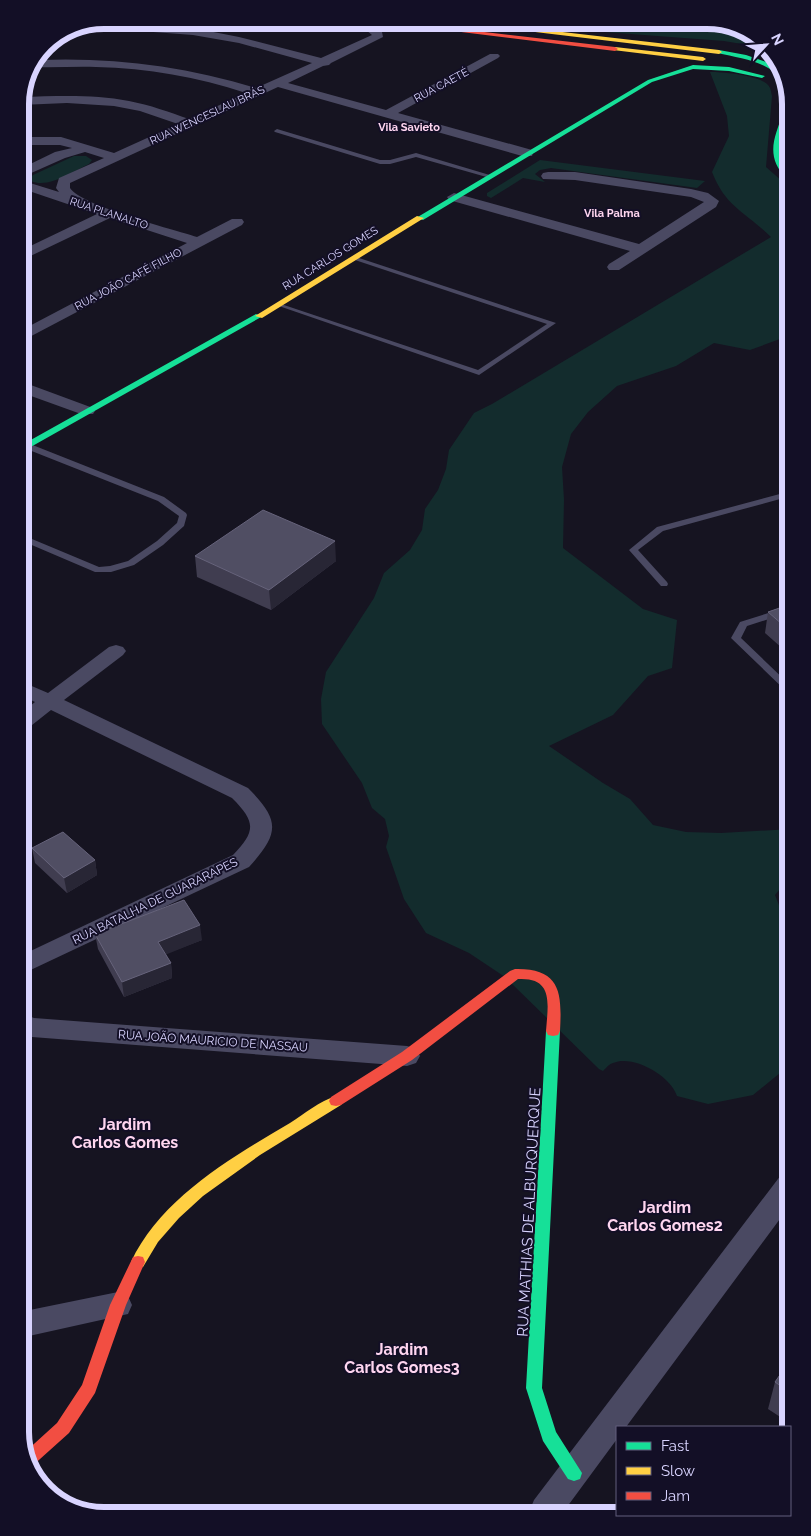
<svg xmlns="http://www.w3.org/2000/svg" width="811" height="1536" font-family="Raleway,sans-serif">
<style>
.green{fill:#132c2d}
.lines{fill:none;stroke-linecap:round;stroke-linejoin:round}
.lane{fill:#4a4962;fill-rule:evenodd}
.street{fill:#4a4962;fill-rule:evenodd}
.fast{fill:#16e098;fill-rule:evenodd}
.slow{fill:#ffcf43;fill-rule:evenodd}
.jam{fill:#f24e42;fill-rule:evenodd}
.wall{fill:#403d50}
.shaded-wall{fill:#282635}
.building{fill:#504e63;stroke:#66637b}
.labels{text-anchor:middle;stroke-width:4;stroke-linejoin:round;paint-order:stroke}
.far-street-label{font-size:11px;fill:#d9d4ff;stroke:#130f26}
.far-neighbourhood-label{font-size:11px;font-weight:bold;fill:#ffd6f0;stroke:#130f26}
.street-label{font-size:12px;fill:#d9d4ff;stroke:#130f26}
.near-street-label{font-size:15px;fill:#d9d4ff;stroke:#130f26}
.near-neighbourhood-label{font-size:16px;font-weight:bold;fill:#ffd6f0;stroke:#130f26}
.rim{fill:none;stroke:#d9d4ff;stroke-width:6}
</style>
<rect width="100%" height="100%" fill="#161421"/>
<path class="green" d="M713,20l45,17 8,11 -42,-7 -252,-19z
M710,72c13,0 49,3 58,13 3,3 3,7 4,11l-6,71 25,22v146l-41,15 -36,-7 -38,23 -59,20 -29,26 -17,22 -9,33 2,33 -1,48 80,61 34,11 -5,48 -24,8 -35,39 -64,31 54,37 27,16 23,26 33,7 35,1 70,-4v47l-16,19 16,41v128l-38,31 -45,9 -31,-8c-6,-20 -44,-42 -64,-33 -4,1 -7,5 -10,8l-4,-2 -94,-92 -36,-24 -43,-20 -22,-34 -18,-52 3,-11 -4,-17 -13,-11 -10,-25 -40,-59 -1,-25 5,-27 48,-74 10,-25 26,-23 12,-20 3,-21 13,-19 8,-21 3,-19 25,-37 18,-9 279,-167c-25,-25 -45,-29 -59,-65l17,-36 -2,-20z
M74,156h12l6,4 -3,4c-16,7 -40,25 -58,17l-1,-3 3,-3z
M540,160l165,21 -8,7 -146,-20 -11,2 -5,4 10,8 -22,-4 -32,20 -4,-2v-3z"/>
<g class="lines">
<path class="lane" d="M277,129l103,31h10l26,-7 77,23 -3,2 -74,-21 -26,7h-10l-105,-32 -1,-1z
M352,257h4l200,66 -77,52 -203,-70 5,-1 197,66 69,-46 -195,-65z
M24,444h6l134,53 22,16 1,2 -3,11 -21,19 -29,20 -23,7h-16l-75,-32v-6l79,33 11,-1 18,-5 29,-20 20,-18 2,-7 -21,-15 -134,-53z
M791,491v5l-128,35 -25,19 29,32 1,2 -1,2h-6l-32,-36 28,-23z
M791,606v6l-44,14 -6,12 50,48v8l-3,-1 -57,-55 9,-16z"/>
<path class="street" d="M350,24h16l8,2 8,6 1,5 -52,26 -2,2 -6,1 -35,17 98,27 104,-56h8l2,2 -2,2 -100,55 134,37 1,3 -1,3h-10l-244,-69 -208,96v5c12,18 102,41 127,49l35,-18h10l2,3 -2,3 -222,117v-11l167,-88 -77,-25 -90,43v-10l77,-37 -68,-23h-9v-8h10l29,9 -3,-4 3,-10 45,-20 -19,-6 -20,6 -45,20v-9l35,-17 17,-4 -12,-3h-40v-8h41l53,16 64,-29 -38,-13 -26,-5 -47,-3 -47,2 1,-8c36,-1 73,-3 108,4 21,4 40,11 60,18l57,-26c-49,-16 -98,-25 -150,-26 -20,-1 -41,1 -61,0l3,-7c75,-3 146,6 218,28l56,-25 -73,-20 -46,-8 -53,-4h-74l6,-5 86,-1 35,3 46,9 82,21 51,-23 -6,-5 -15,-4z
M548,172h27l116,17 17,4 11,8 -3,6 -97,63h-10l-2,-3 2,-3 21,-13 -181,-51 -2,-3 7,-4 185,51 65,-42 -13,-5 -116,-17 -32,-1 -2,-3 2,-3z
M20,381l73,27 2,3 -2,3h-12l-61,-22z
M116,645l7,2 3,4 -3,4 -59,45 184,88c32,32 32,45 1,79l-229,108v-19l213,-101c23,-24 23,-33 -1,-57l-181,-88 -24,19 -7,2v-17l15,-12 -15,-7v-14l28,12 61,-46z
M20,1013l14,5 373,28 9,3 4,7 -4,7 -9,3 -375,-29 -12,-5z
M791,1172v32l-165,223h-9v12l-53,72 -35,1 5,-12 247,-325z
M118,1292l10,4 4,9 -4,9 -108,24v-26z"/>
<path class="fast" d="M719,50l27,5 20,7 9,4 10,11 6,26 -11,47 2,12 9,15v7l-2,-1c-6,-8 -13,-16 -15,-26 -3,-15 4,-28 8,-42 14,-50 -28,-54 -65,-62v-2z
M693,65l36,2 36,9 -3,2 -33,-7 -36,-2 -41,13 -229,138 -7,-2 232,-138z
M256,314l7,2 -243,137v-7z
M553,1026l5,1 2,4 -18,357 14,44 26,41 -2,6 -6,2 -6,-2 -25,-38 -17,-53 20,-357 2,-4z"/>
<path class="slow" d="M475,22l244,28 3,2 -3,2 -258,-31z
M615,47l88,10 3,2 -3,2 -90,-11 -1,-1z
M417,216l7,2 -162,100 -7,-2z
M336,1096l5,1 2,4 -2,4 -81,50 -57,41 -24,22 -21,24 -15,25 -5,1 -5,-1 -2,-5c30,-64 100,-104 159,-139 14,-9 30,-22 46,-27z"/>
<path class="jam" d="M388,23h19l208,24 3,2 -3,2z
M515,969c46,-1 47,24 45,62l-2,4 -5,1 -5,-1 -2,-4c2,-27 8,-54 -28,-52l-106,81 -71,45 -5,1 -5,-1 -2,-4 2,-4 71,-45 108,-81z
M138,1256l5,1 2,5 -19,43 -31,88 -26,40 -39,35 -3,-4 -3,-11 33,-30 25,-38 28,-80 23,-48z"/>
</g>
<path class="wall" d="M195,556l141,5 -65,49 -74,-33z
M791,604v52l-26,-23 3,-21z
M32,848l63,12 2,15 -30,18 -32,-30z
M95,934l107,6 -37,14 6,9 1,15 -48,19 -26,-48z
M791,1359v65l-23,-15 7,-27z"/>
<path class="shaded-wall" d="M335,541l1,20 -65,49 -2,-20z
M95,860l2,15 -30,18 -3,-15z
M200,925l2,15 -42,17 -2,-15z
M171,963l1,15 -48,19 -2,-15z"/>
<path class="building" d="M263,510l72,31 -66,49 -74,-34z
M791,604v28l-23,-20z
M63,832l32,28 -31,18 -32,-30z
M184,900l16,25 -42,17 13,21 -49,19 -27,-48z
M791,1359v34l-16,-11z"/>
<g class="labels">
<g class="far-street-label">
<text transform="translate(441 85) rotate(-28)" y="4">RUA CAETÉ</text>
<text transform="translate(207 115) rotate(-25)" y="4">RUA WENCESLAU BRÁS</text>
<text transform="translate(109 213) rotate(18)" y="4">RUA PLANALTO</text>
<text transform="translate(330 258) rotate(-32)" y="4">RUA CARLOS GOMES</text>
<text transform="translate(128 279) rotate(-28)" y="4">RUA JOÃO CAFÉ FILHO</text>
</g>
<g class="far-neighbourhood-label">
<text x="409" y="131">Vila Savieto</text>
<text x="612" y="217">Vila Palma</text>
</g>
<g class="street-label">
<text transform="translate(155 901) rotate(-26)" y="4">RUA BATALHA DE GUARARAPES</text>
<text transform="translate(213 1041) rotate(4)" y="4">RUA JOÃO MAURICIO DE NASSAU</text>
</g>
<g class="near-street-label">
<text transform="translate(529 1212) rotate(-87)" y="5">RUA MATHIAS DE ALBURQUERQUE</text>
</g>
<g class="near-neighbourhood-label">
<text x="125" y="1130">Jardim<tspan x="125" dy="18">Carlos Gomes</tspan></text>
<text x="665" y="1213">Jardim<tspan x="665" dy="18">Carlos Gomes2</tspan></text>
<text x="402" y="1355">Jardim<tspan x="402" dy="18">Carlos Gomes3</tspan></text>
</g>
</g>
<path d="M0 0H811V1536H0ZM104 29H707A75 75 0 0 1 782 104V1432A75 75 0 0 1 707 1507H104A75 75 0 0 1 29 1432V104A75 75 0 0 1 104 29Z" fill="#130f26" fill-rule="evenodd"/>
<path class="rim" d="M104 29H707A75 75 0 0 1 782 104V1432A75 75 0 0 1 707 1507H104A75 75 0 0 1 29 1432V104A75 75 0 0 1 104 29Z"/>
<rect x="616" y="1426" width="175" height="90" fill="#130f26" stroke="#625e7d"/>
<rect x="626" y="1442" width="25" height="8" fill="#16e098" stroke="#625e7d"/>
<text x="661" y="1451" font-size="15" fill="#d9d4ff">Fast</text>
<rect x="626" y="1467" width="25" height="8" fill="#ffcf43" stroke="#625e7d"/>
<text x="661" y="1476" font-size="15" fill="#d9d4ff">Slow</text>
<rect x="626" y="1492" width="25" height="8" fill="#f24e42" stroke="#625e7d"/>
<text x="661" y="1501" font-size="15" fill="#d9d4ff">Jam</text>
<g transform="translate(766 45) rotate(64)" stroke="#130f26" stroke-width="4" paint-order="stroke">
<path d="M0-4L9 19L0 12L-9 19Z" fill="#d9d4ff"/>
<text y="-8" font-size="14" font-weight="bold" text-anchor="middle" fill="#d9d4ff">N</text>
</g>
</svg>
